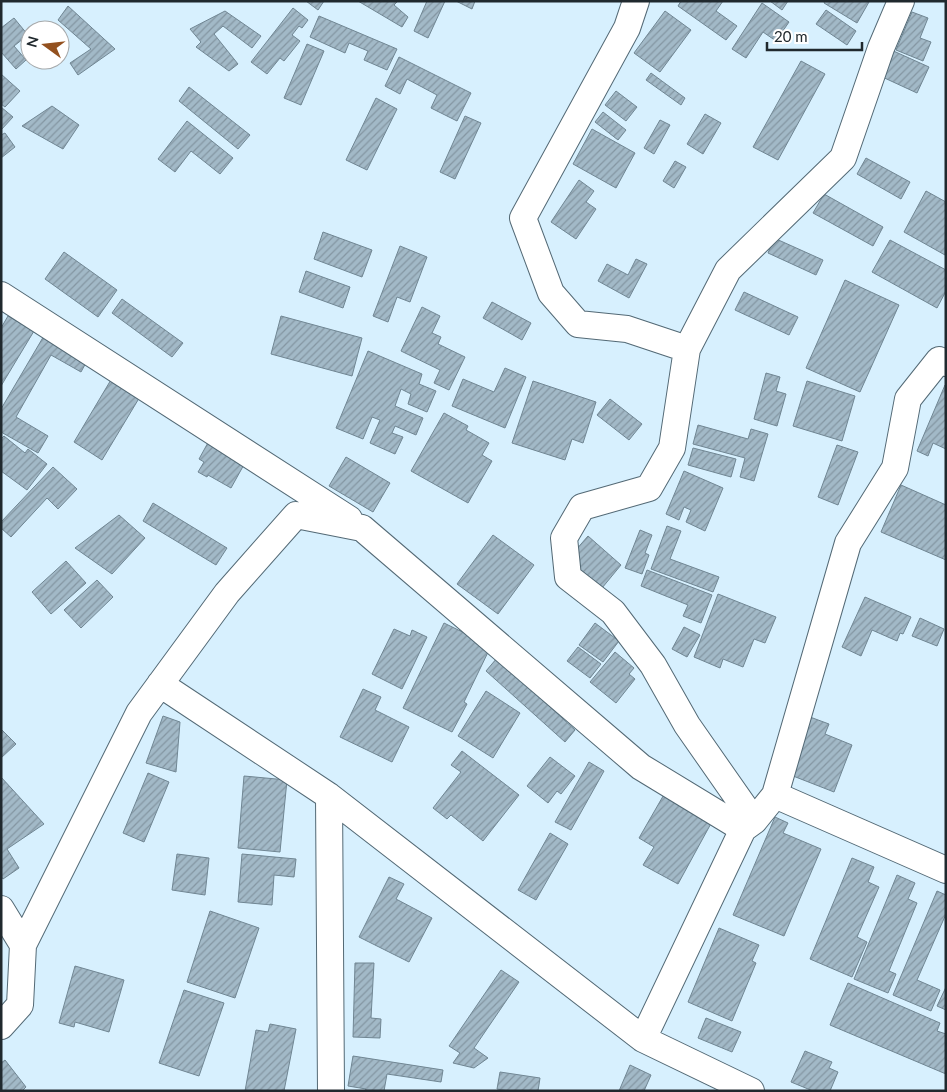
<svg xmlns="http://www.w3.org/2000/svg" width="947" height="1092" font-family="Lato,sans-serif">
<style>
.building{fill:url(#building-hatch);stroke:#708693}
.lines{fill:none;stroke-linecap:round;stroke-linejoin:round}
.minor-casing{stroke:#536975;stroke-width:28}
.minor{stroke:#fff;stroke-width:26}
</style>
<defs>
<pattern id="building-hatch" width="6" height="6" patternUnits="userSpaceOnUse" patternTransform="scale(1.25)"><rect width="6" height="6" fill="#a2b9c7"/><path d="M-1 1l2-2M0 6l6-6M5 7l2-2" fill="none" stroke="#8496a2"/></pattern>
</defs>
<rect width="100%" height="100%" fill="#d7f0fe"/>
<path class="building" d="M306,1h18l-6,9z
M358,1h40l-4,4 14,12 -6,10z
M427,1h18l-17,37 -14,-7z
M456,1h19l-3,8z
M681,1h42l-7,10 21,15 -11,14 -48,-34z
M770,1h18l-6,9z
M825,1h43l1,1 -12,21 -33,-20z
M762,3l27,19 -13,19 -13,-9 -17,26 -14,-9z
M68,6l47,43 -37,26 -8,-12 21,-14 -33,-29z
M293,8l15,12 -6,8 -3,-2 -7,9 8,6 -16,20 -4,-3 -13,16 -16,-12z
M826,10l30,21 -9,14 -31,-21z
M225,11l36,25 -9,12 -29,-22 -9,8 24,30 -9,7 -33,-24 5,-5 -11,-13z
M665,11l26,19 -31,42 -26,-19z
M912,12l16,6 -8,20 11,4 -8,19 -27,-11z
M319,16l78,33 -10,21 -23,-10 4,-9 -19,-8 -4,10 -35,-16z
M14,18l14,17 -14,11 12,14 -10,9 -15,-17v-24z
M307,44l17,7 -23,54 -17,-7z
M889,49l40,18 -12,26 -39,-18z
M399,57l72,36 -14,28 -26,-13 6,-13 -30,-16 -7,15 -15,-8z
M801,61l24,13 -47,86 -25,-13z
M651,73l34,25 -4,7 -35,-25z
M1,74l19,17 -15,16 -4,-3z
M189,87l61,48 -12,14 -59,-48z
M616,91l21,16 -11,14 -21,-16z
M376,98l21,11 -30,61 -21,-10z
M52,106l27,19 -16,24 -41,-23z
M1,107l12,10 -12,13z
M603,112l23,18 -8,10 -23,-18z
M705,114l16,9 -18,31 -16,-10z
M465,116l16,7 -26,56 -15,-7z
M660,120l10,5 -16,29 -10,-6z
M187,121l46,37 -13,16 -29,-23 -16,21 -17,-13z
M592,129l43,24 -19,35 -43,-24z
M5,133l10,14 -14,11v-23z
M866,158l44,24 -9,17 -44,-25z
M675,161l11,6 -12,21 -11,-7z
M579,180l15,11 -8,11 10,7 -20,30 -25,-17z
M926,191l20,11 -1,53 -41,-23z
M824,194l59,33 -10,19 -60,-33z
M323,232l49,18 -10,27 -48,-18z
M774,238l49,22 -7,15 -48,-22z
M890,240l56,30v21l-9,17 -65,-36z
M400,246l27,11 -17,45 -13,-5 -9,25 -15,-6z
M64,252l53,38 -19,27 -53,-38z
M636,259l11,5 -18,34 -31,-17 9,-17 21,11z
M306,271l44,16 -7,21 -44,-16z
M845,280l54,25 -39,87 -54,-24z
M744,292l54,25 -9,18 -54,-25z
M122,299l61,44 -11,14 -60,-44z
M492,302l39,21 -9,17 -39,-22z
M422,307l18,9 -8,17 9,4 -3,7 27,13 -16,33 -15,-7 6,-13 -39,-19z
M8,316l26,15 -33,55v-58z
M281,316l81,22 -10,38 -81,-22z
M45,334l43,25 -7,13 -30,-17 -35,62 32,19 -10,17 -37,-21v-23z
M368,351l54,23 -3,10 17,7 -9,21 -19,-8 3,-10 -10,-5 -6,17 28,12 -7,17 -21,-9 -3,7 11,4 -8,17 -25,-11 10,-23 -8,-3 -9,22 -27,-11z
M505,368l21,9 -21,51 -53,-22 11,-27 31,13z
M115,373l29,17 -42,70 -28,-18z
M766,373l14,4 -4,14 10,3 -9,32 -23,-7z
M533,381l63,21 -13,41 -11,-4 -7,21 -53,-17z
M807,381l48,15 -13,45 -49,-15z
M945,385l1,64 -13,-6 -5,13 -11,-5z
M610,399l32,25 -13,16 -32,-25z
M444,413l24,13 -2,4 23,13 -7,12 10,6 -24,42 -57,-32z
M698,425l50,14 3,-10 17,5 -14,47 -14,-4 5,-19 -52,-14z
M4,436l21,17 3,-4 19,15 -20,26 -26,-19v-32z
M210,439l36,22 -15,27 -23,-13 -1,2 -9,-5 6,-10 -5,-3z
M837,445l21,7 -20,53 -20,-8z
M693,448l43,11 -5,18 -43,-12z
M346,457l44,26 -17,29 -44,-26z
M53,467l24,22 -19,20 -11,-11 -36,39 -10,-9v-6z
M684,471l39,17 -18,43 -19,-9 5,-12 -7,-3 -5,13 -13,-6z
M901,485l45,20v55l-65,-28z
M153,503l74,45 -11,17 -73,-44z
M119,515l26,23 -33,36 -37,-26z
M667,526l14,5 -11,28 49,18 -6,15 -62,-23z
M640,530l12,5 -7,18 4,2 -7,19 -17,-6z
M493,535l41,30 -36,49 -41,-30z
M588,536l33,29 -19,23 -34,-29z
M66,561l20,22 -35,31 -19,-22z
M647,570l65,25 -11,28 -18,-7 5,-11 -47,-19z
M97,580l16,17 -32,31 -17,-18z
M718,594l58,23 -11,26 -11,-4 -11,28 -20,-8 -3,9 -26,-11z
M865,597l46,20 -8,17 -3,-1 -3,8 -25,-11 -11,26 -19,-9z
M920,618l24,11 -7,17 -25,-10z
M444,623l47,23 -27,56 3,2 -15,28 -49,-24z
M595,623l24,18 -16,21 -24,-17z
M684,627l16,8 -13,22 -15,-8z
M394,629l16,7 2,-6 15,7 -25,52 -30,-15z
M578,647l23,17 -11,14 -23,-17z
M615,652l19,16 -5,6 6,5 -19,24 -26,-21z
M497,658l78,72 -10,12 -79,-71z
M363,689l18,8 -6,13 34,17 -17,35 -52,-25z
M486,691l34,22 -27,45 -35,-22z
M163,716l17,6 -4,50 -30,-9z
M810,717l19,7 -4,10 27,11 -18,47 -46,-18z
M1,729l15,15 -15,14z
M462,751l57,44 -36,46 -32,-26 -4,4 -14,-11 28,-36 -10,-7z
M550,757l25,19 -14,18 -4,-3 -9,12 -21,-17z
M589,762l15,9 -33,59 -16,-8z
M148,773l21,9 -25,60 -21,-9z
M244,776l43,4 -7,72 -42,-4z
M1,777l43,47 -37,25 12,19 -16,11 -2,-3z
M666,791l48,27 -36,66 -35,-19 11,-18 -15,-9z
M775,817l13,6 -5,10 38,16 -37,87 -51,-21z
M550,833l18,11 -32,56 -18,-10z
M177,854l32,4 -4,37 -33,-5z
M242,854l54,5 -2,18 -20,-2 -2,30 -34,-3z
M852,858l22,9 -6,15 11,5 -22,50 10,5 -15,35 -42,-18z
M897,875l18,8 -7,16 9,4 -28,68 7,3 -8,19 -34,-14z
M389,877l15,7 -8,15 36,19 -23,44 -50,-25z
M937,891l9,4v19l-29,66 23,10 -9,21 -38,-16z
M210,911l49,17 -24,70 -48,-16z
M719,928l40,17 -7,16 4,2 -24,58 -44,-19z
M355,963h19l-3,55 10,1 -1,19 -27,-1z
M75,966l49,14 -15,52 -34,-10 -1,5 -15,-4z
M501,970l18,12 -45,66 14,10 -14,10 -21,-5 7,-10 -11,-7z
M848,983l92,40 -3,8 9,3v40l-116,-49z
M946,987v23l-9,-4z
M184,990l40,13 -25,73 -40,-13z
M706,1018l35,14 -9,20 -34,-14z
M270,1024l26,5 -12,62h-39l11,-61 12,2z
M805,1051l27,11 -3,6 9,4 -8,19h-17l-22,-9z
M353,1056l90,14 -2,12 -54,-8 -3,17h-19l1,-2 -18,-3z
M5,1060l21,27 -4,4h-21v-28z
M630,1065l21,10 -7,16h-25z
M500,1072l40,6 -2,13h-28l-13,-2z"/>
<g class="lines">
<g class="minor-casing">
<path id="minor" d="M636,1l-9,27 -104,190 28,75 27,31 49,5 60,20 -15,99 -23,40 -67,19 -18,31 4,39 45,35 40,53 34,60 67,96
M1,295l348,224
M687,349l41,-79 115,-112 38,-110 20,-47
M160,684l169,112 314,243
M775,795l73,-252 47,-75 13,-69 31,-39 7,3
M329,796l2,295
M1,909l22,36
M1,1026l19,-21 3,-60 116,-232 88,-120 69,-78 66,13 279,239 102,62
M751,1091l-108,-52 100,-210 11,-8 21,-26 171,75"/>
</g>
<use href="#minor" class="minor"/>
</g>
<rect width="947" height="1092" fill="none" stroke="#20292e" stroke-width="5"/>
<g transform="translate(45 45) rotate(285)"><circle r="24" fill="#ffffff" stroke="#a6a9ab"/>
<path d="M0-4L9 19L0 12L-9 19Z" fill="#93511f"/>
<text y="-8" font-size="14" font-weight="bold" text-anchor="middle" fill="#20292e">N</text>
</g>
<path d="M767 42v8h95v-8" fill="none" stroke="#20292e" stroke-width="2.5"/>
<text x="774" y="42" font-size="15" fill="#20292e" stroke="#ffffff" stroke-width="4" paint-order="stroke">20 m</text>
</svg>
